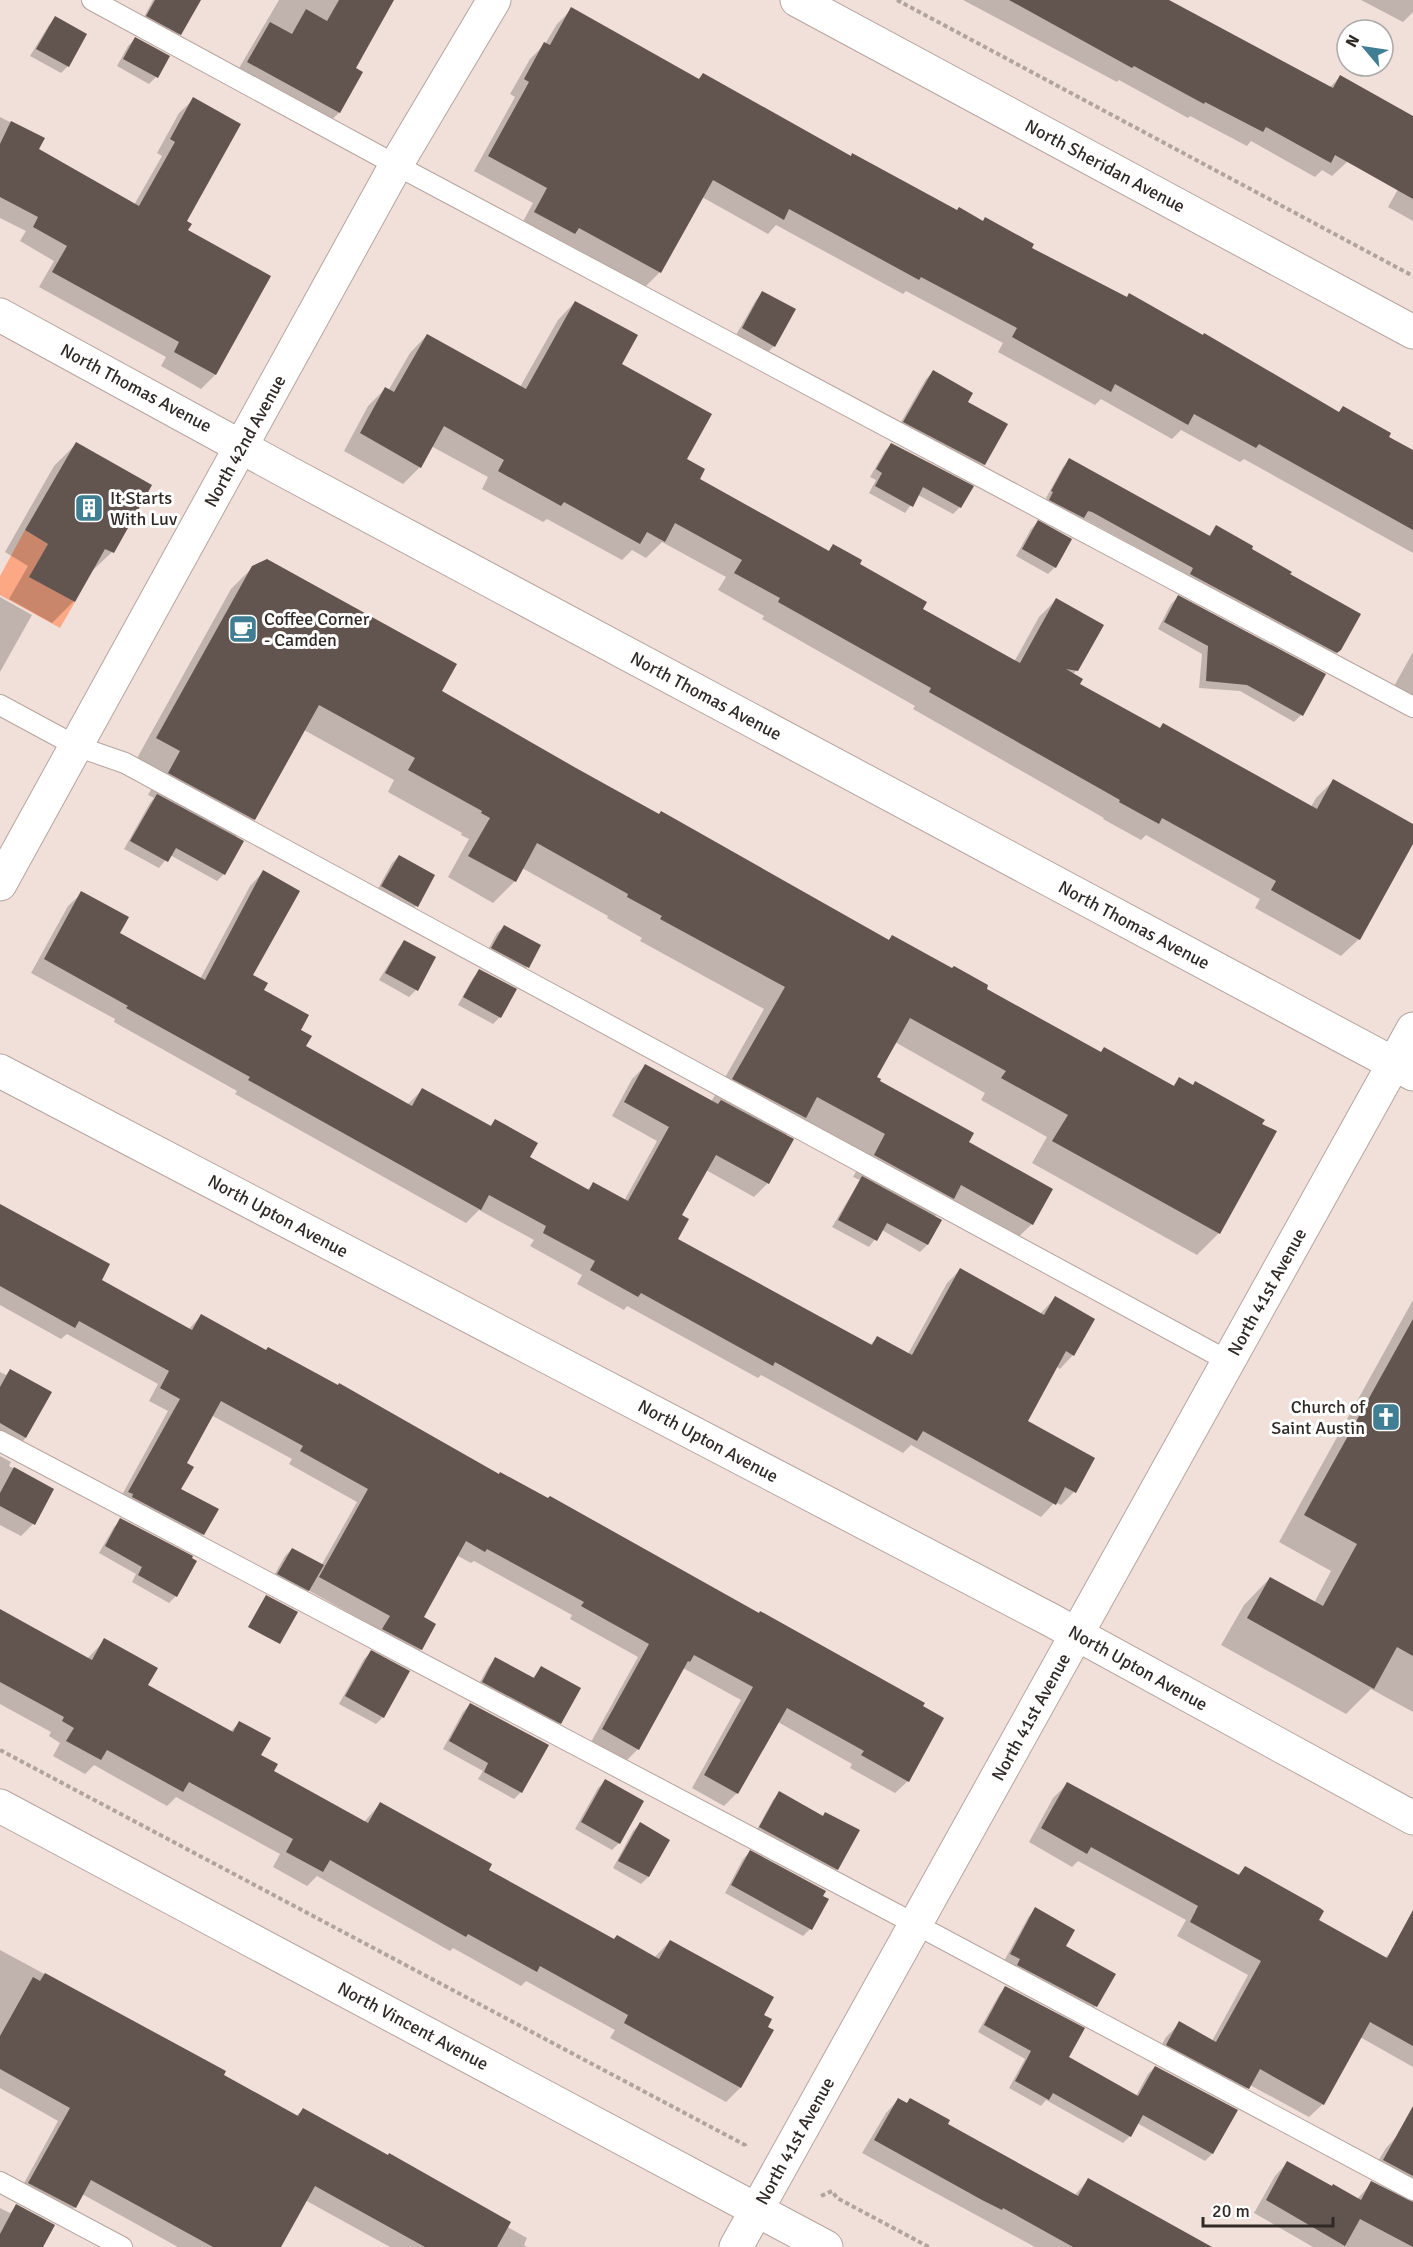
<svg xmlns="http://www.w3.org/2000/svg" width="1413" height="2247" font-family="Signika,sans-serif">
<style>
.green{fill:#fda885}
.shadow{fill:#0003}
.building{fill:#62544e}
.lines{fill:none;stroke-linecap:round;stroke-linejoin:round}
.service-casing{stroke:#b5a59f;stroke-width:22}
.minor-casing{stroke:#b5a59f;stroke-width:35}
.tertiary-casing{stroke:#b5a59f;stroke-width:35}
.path{stroke:#b1a49e;stroke-width:4;stroke-dasharray:4.5 3;stroke-linecap:butt}
.service{stroke:#fff;stroke-width:20}
.minor{stroke:#fff;stroke-width:33}
.tertiary{stroke:#fff;stroke-width:33}
.labels{text-anchor:middle;stroke-width:6;stroke-linejoin:round;paint-order:stroke}
.street-label{font-size:18px;fill:#302a27;stroke:#fff}
.poi-label{font-size:18px;fill:#302a27;stroke:#fff;text-anchor:start}
</style>
<rect width="100%" height="100%" fill="#f0e0d9"/>
<path class="green" d="M25,530l23,14 -18,33 45,25 -15,26 -60,-33v-19z"/>
<path class="shadow" d="M153,0h39l-12,34 -7,7 -32,-18z
M279,0h113l-38,69 7,4 -22,40 -13,12 -91,-50z
M963,0h204l162,88 11,-11 40,22 -33,63 -15,14 -10,-6 -7,7 -64,-36 -4,5 -57,-30 -2,2 -69,-38 -2,2z
M1361,0h52v12l-10,10z
M572,9l126,71 5,-5 147,82 107,55 25,10 3,-3 45,29 308,165 5,-5 70,44v101l-169,-94 -4,3 -59,-32 -9,9 -71,-40 -6,6 -97,-53 5,-9 -97,-52 -3,3 -127,-69 -8,9 -66,-37 -42,75 -15,15 -80,-44 -6,5 -39,-21 13,-24 -59,-32 41,-74 -5,-3 20,-35 15,-15 12,-20z
M56,18l12,48 -7,7 -31,-17 19,-31z
M135,39l33,18 -12,20 -7,7 -32,-18 11,-20z
M194,99l-9,123 1,9 83,46 -54,98 -14,14 -40,-23 5,-9 -127,-70 15,-26 -34,-20 6,-10 -26,-13v-101l43,22 -6,11 97,55 28,-49 -5,-3 22,-40z
M1413,163v58l-25,-14z
M763,293l11,53 -7,7 -31,-18 20,-35z
M575,302l45,62 78,116 130,72 5,-6 88,64 93,52 25,-45 17,-17 21,70 -5,5 6,9 81,45 152,78 5,-9 17,-17 80,45v15l-54,98 -18,17 -86,-48 5,-9 -114,-64 -5,5 -38,-21 1,-1 -191,-109 2,-3 -153,-87 2,-3 -46,-26 8,-13 -64,-35 -16,16 -14,-8 -10,10 -75,-41 -4,3 -61,-33 6,-12 -57,-31 -11,21 -17,17 -59,-33 24,-45 17,-17 3,2 22,-38 17,-18 93,52 38,-67z
M933,372l33,31 40,22 -22,40 -7,7 -80,-43 29,-50z
M76,444l74,42 -38,66 -22,21 -16,28 -22,22 -43,-24 19,-33 -23,-14 49,-86z
M892,444l68,63 -7,7 -35,-19 -13,18 -36,-20 7,-13 -6,-3 15,-26z
M1070,460l138,77 8,-10 72,48 48,77 -7,7 -145,-77 4,-7 -104,-56 -2,-1 -7,6 -32,-17 4,-8 -1,-1 17,-31z
M1038,522l17,45 -7,7 -32,-18 15,-27z
M253,567l187,125 218,124 230,125 4,-4 208,116 72,34 8,-8 12,7 3,-3 24,150 -22,22 -165,-92 15,-26 -66,-37 4,-7 -90,-51 -20,36 92,65 65,81 -22,21 -67,-37 -9,9 6,3 -13,25 -7,7 -38,-22 -13,17 -37,-20 28,-47 -7,-3 12,-21 -64,-35 -16,15 7,4 -24,43 -14,14 -48,-27 -26,46 -4,23 193,107 8,-8 31,16 39,-71 13,-13 80,44 15,-16 18,57 -13,14 -4,-3 -30,55 48,71 -13,13 -6,-3 -14,15 -130,-72 -8,8 -142,-78 -3,3 -131,-72 -3,4 -47,-26 5,-9 -52,-29 4,-6 -55,-30 -13,13 -231,-129 2,-3 -123,-69 1,-3 -84,-46 37,-67 14,-13 36,40 82,46 50,-93 13,-14 -12,103 11,16 37,40 5,16 103,58 15,-15 67,37 6,-6 33,37 59,32 6,-6 31,17 33,-60 -45,-25 20,-37 14,-14 65,37 53,-93 -124,-68 2,-3 -35,-20 1,-2 -86,-48 -7,13 -22,22 -45,-26 21,-38 -8,-4 1,-2 -74,-41 6,-12 -90,-50 -50,89 -19,19 -11,36 -7,7 -47,-26 -11,13 -35,-19 26,-46 4,-5 -6,-3 12,-22 -24,-13 95,-171z
M0,597l32,18 -32,57z
M1178,597l123,118 -7,7 -54,-31 -41,-3 3,-34 -44,-25 13,-25z
M1413,652v47l-20,-11z
M399,856l17,50 -7,7 -34,-19 17,-31z
M504,927l35,19 -12,21 -7,7 -35,-19 12,-22z
M405,942l11,48 -7,7 -30,-17 19,-31z
M480,971l20,46 -7,7 -35,-19 15,-27z
M0,1205l99,76 89,49 13,-14 65,35 72,36 570,394 -13,12 -45,-25 2,-4 -74,-42 -41,71 -13,13 -32,-18 49,-88 -58,-32 -45,81 -12,12 -35,-19 47,-85 -68,-38 2,-4 -98,-54 -3,2 -15,-8 -34,63 -1,31 -13,13 -37,-20 7,-13 -70,-39 -7,7 -30,-16 14,-25 7,-7 29,17 36,-64 -68,-38 3,-5 -81,-44 -27,48 -5,26 24,45 -13,13 -73,-43 51,-93 -19,-10 9,-17 -91,-50 -6,5 -61,-34z
M1413,1300v412l-42,-23 -25,25 -125,-69 23,-40 26,-27 44,25 17,-32 -52,-29z
M10,1371l40,22 -26,47 -13,12 -11,-5v-75l6,3z
M0,1456l11,6 -2,4 43,24 -19,34 -12,12 -21,-11z
M121,1520l55,76 -7,7 -37,-21 4,-8 -37,-21 15,-26z
M0,1611l87,48 18,-19 41,45 84,47 9,-9 20,32 13,16 92,51 16,-18 107,67 127,70 40,17 16,-17 92,74 4,13 6,3 -32,57 -14,14 -116,-64 5,-8 -89,-49 -5,5 -68,-38 -3,3 -133,-75 -10,10 -34,-19 7,-13 -104,-57 -9,9 -73,-41 -9,9 -32,-18 7,-13 -11,-7 2,-4 -51,-28z
M371,1652l12,65 -7,7 -37,-20 25,-45z
M496,1659l36,20 9,-11 19,55 -7,7 -77,-41 13,-23z
M470,1705l51,87 -7,7 -36,-20 5,-8 -40,-22 20,-37z
M605,1781l14,62 -7,7 -37,-21 23,-41z
M1067,1784l170,92 8,-8 72,53 68,37 6,-6 22,13v102l-53,-30 -37,67 -14,13 -59,-32 -16,17 -80,-43 12,-22 14,-14 32,18 36,-66 -71,-39 9,-16 -108,-59 -6,6 -43,-25 24,-44z
M780,1793l42,24 4,-4 11,56 -7,7 -76,-41 19,-35z
M640,1824l28,16 -20,37 -7,7 -28,-16 20,-37z
M750,1852l77,48 -17,29 -7,7 -78,-43 18,-34z
M1036,1909l28,38 49,27 -18,33 -6,7 -85,-53 25,-45z
M0,1950l224,121 -2,4 74,41 7,-6 224,128 -3,7 3,2h-137l-85,-47 -26,47h-101l-96,-53 -7,13 -13,12 -45,-23 41,-75 -58,-33z
M1005,1988l62,69 69,39 12,-22 7,-7 81,44 -24,43 -7,7 -68,-38 -7,13 -7,7 -77,-43 -5,6 -32,-18 16,-29 -47,-27 21,-37z
M910,2099l36,26 128,71 14,-16 89,67h-142l-173,-94 24,-40 12,-13 8,4z
M1398,2135l15,8v104h-100l-59,-34 21,-37 12,-13 70,36 15,-16 40,19 -2,-6 -39,-23 15,-25z
M17,2206l25,41h-42v-39l10,5z"/>
<path class="building" d="M155,0h46l-20,35 -35,-19z
M339,0h55l-38,68 7,4 -23,41 -93,-51 23,-40 22,12 14,-25 21,12z
M1009,0h160l164,88 7,-13 73,41v83l-78,-44 -4,8 -65,-36 -3,5 -58,-30 -1,2 -70,-38 -2,2z
M571,7l128,72 4,-6 148,83 1,-3 105,57 2,-3 24,14 2,-4 49,27 -2,4 95,49 2,-4 74,42 1,-2 135,79 4,-6 48,27 -2,4 24,13v80l-154,-86 -3,4 -62,-34 -6,11 -73,-41 -4,8 -99,-55 5,-9 -96,-51 -2,3 -130,-71 -5,11 -71,-40 -52,93 -82,-45 -4,6 -41,-22 13,-24 -59,-32 41,-74 -5,-3 20,-37 6,3z
M55,16l32,18 -18,33 -33,-18z
M135,37l35,19 -12,22 -35,-19z
M193,97l48,27 -54,97 5,3 -4,6 83,46 -55,99 -42,-23 5,-10 -127,-70 15,-26 -34,-19 5,-10 -38,-20v-53l11,-23 34,17 -6,11 100,57 36,-64 -5,-3z
M762,291l34,18 -21,38 -33,-19z
M575,301l63,34 -16,29 90,50 -25,45 18,10 -5,10 129,72 4,-7 29,16 -2,4 67,38 -4,7 97,54 36,-65 48,27 -26,46 -12,-2 17,10 -3,5 80,44 3,-5 154,86 16,-30 80,45v20l-53,96 -89,-50 5,-9 -114,-63 -3,6 -40,-22 1,-2 -191,-108 2,-4 -153,-86 2,-4 -46,-25 8,-13 -67,-37 -10,19 -18,-10 -7,12 -76,-42 -3,4 -63,-35 6,-11 -60,-34 -23,42 -61,-35 25,-46 9,5 33,-58 99,55z
M933,370l40,23 -5,9 40,22 -23,41 -82,-43z
M76,442l76,43 -38,68 -9,-4 -30,53 -46,-25 19,-33 -23,-14z
M891,443l83,43 -13,22 -38,-21 -10,20 -38,-21 7,-13 -6,-4z
M1069,458l141,78 6,-11 37,21 -1,3 40,23 -2,2 71,40 -20,36 -4,3 -147,-79 3,-6 -101,-56 -4,-1 -4,7 -35,-18 4,-8 -2,-1z
M1038,520l34,19 -16,29 -34,-19z
M267,559l190,105 -15,27 134,77 83,46 2,-3 228,129 3,-5 60,33 2,-2 34,19 -1,4 114,63 3,-5 70,39 5,-9 14,8 2,-4 70,39 -3,4 15,7 -57,103 -168,-93 16,-26 -67,-37 5,-7 -96,-53 -33,59 4,2 -1,2 94,52 -5,9 84,47 -20,36 -72,-40 -7,14 -80,-44 11,-21 -68,-37 -11,21 -74,-39 53,-92 -125,-68 2,-3 -35,-19 1,-3 -91,-51 -21,39 -48,-26 22,-38 -9,-5 1,-2 -74,-41 7,-12 -96,-53 -64,115 -87,-47 12,-22 -24,-13 96,-172z
M1178,595l148,79 -23,42 -56,-31 -41,-4 2,-35 -44,-24z
M157,794l87,47 -19,34 -49,-27 -8,14 -38,-21z
M399,855l36,20 -17,32 -37,-21z
M263,870l37,21 -47,84 15,8 -4,7 45,25 -8,15 11,6 -6,10 106,60 10,-18 69,38 4,-7 43,24 -8,14 59,33 4,-8 35,19 41,-74 -45,-25 21,-38 73,40 3,-4 73,39 -25,45 -53,-29 -34,60 7,4 -11,20 194,106 5,-9 35,19 48,-87 84,47 11,-19 40,23 -21,37 -8,-5 -38,70 67,37 -19,35 -11,-6 -9,18 -133,-74 -6,10 -142,-79 -2,4 -132,-73 -3,4 -48,-27 5,-9 -52,-28 3,-7 -57,-31 -8,15 -233,-130 2,-3 -124,-69 2,-2 -84,-47 37,-68 48,26 -9,16 85,47z
M504,925l37,20 -12,23 -38,-20z
M404,940l32,17 -18,34 -33,-18z
M479,969l38,20 -16,29 -38,-21z
M862,1176l80,44 -14,25 -41,-22 -10,18 -39,-21z
M0,1204l110,60 -8,16 90,50 9,-16 65,36 2,-3 70,38 1,-2 160,91 1,-2 48,26 2,-2 209,117 1,-2 165,92 -2,3 21,12 -35,64 -48,-27 3,-4 -77,-43 -49,86 -34,-19 49,-88 -59,-32 -4,7 -2,-1 -49,89 -37,-21 47,-85 -68,-38 3,-4 -97,-53 -2,3 -19,-11 -42,76 12,7 -14,26 -40,-21 8,-13 -71,-39 49,-88 -68,-38 3,-5 -82,-45 -34,62 7,4 -13,22 38,20 -15,26 -72,-38 1,-3 -5,-2 52,-93 -20,-11 9,-17 -90,-50 -4,7 -75,-42z
M1413,1319v337l-16,-9 -23,42 -127,-71 23,-41 53,29 34,-62 -53,-29z
M10,1369l42,23 -26,46 -26,-15v-36z
M14,1467l40,22 -19,36 -35,-19v-13z
M120,1518l73,38 -1,2 5,3 -20,36 -39,-22 4,-8 -37,-21z
M292,1548l32,17 -15,26 -32,-17z
M266,1595l32,17 -18,32 -32,-17z
M0,1609l92,51 12,-22 54,30 -10,17 85,47 6,-11 32,17 -10,17 17,9 -4,7 94,52 12,-21 112,62 -3,6 125,69 3,-4 42,24 11,-19 104,57 -10,18 8,4 -4,8 6,3 -33,58 -117,-65 4,-8 -88,-49 -3,6 -69,-38 -2,3 -136,-77 -7,12 -37,-20 7,-13 -104,-57 -6,10 -76,-42 -6,10 -35,-19 8,-13 -12,-7 2,-4 -64,-35z
M371,1650l39,21 -26,47 -39,-22z
M495,1657l39,21 7,-12 40,22 -20,36 -79,-42z
M470,1703l79,42 -27,48 -38,-21 4,-9 -39,-22z
M605,1779l39,22 -24,43 -39,-22z
M1067,1782l172,93 6,-9 75,42 4,3 -5,9 68,38 26,-48v136l-43,-24 -46,83 -64,-36 -11,20 -83,-44 13,-24 37,21 45,-81 -71,-39 8,-16 -107,-59 -4,7 -46,-26z
M779,1791l44,25 2,-4 35,18 -22,40 -79,-43z
M640,1822l30,18 -21,37 -31,-16z
M750,1850l76,41 -3,5 6,3 -17,31 -81,-45z
M1035,1907l40,23 -9,16 50,28 -19,33 -80,-42 3,-6 -10,-5z
M45,1973l181,98 -2,4 74,41 5,-8 85,47 1,-2 122,69 -14,25h-72l-110,-61 -34,61h-68l-122,-67 -15,28 -48,-25 42,-75 -70,-39v-33l33,-59 7,4z
M1005,1986l80,42 -16,29 69,39 17,-30 83,44 -25,44 -70,-39 -12,22 -78,-44 -4,7 -34,-19 16,-30 -47,-26z
M898,2098l9,5 3,-5 40,22 -2,4 130,72 10,-18 124,69h-139l-70,-39 -1,2 -20,-10 -108,-60z
M1413,2106v70l-30,-16z
M1287,2161l45,25 1,-2 28,16 10,-19 42,21v45l-53,-28 -15,27 -79,-46z
M16,2204l39,21 -12,22h-43v-13z"/>
<g class="lines">
<g class="service-casing">
<path id="service" d="M92,0l304,165 1017,542
M0,705l76,41 49,17 1103,598
M0,1441l915,483 498,266
M0,2182l122,65"/>
</g>
<g class="minor-casing">
<path id="minor" d="M797,0l616,332
M0,315l289,158 1124,601
M0,1071l1049,548 364,199
M0,1806l826,441
M736,2247l677,-1218"/>
</g>
<g class="tertiary-casing">
<path id="tertiary" d="M0,884l396,-719 98,-165"/>
</g>
<path class="path" d="M897,0l516,276
M0,1750l745,395 1,3
M821,2196l11,-5 5,7 92,49"/>
<use href="#service" class="service"/>
<use href="#minor" class="minor"/>
<use href="#tertiary" class="tertiary"/>
</g>
<defs>
<g id="building-square" transform="scale(1.5)"><rect x="-9" y="-9" width="18" height="18" rx="4" fill="#407e94" stroke="#fff"/><path d="M-4-6H4V6H1V3H-1V6H-4ZM-2.5-4.3h1.7v1.8h-1.7ZM.8-4.3h1.7v1.8H.8ZM-2.5-1h1.7V.8h-1.7ZM.8-1h1.7V.8H.8Z" fill="#fff"/></g>
<g id="cafe-square" transform="scale(1.5)"><rect x="-9" y="-9" width="18" height="18" rx="4" fill="#407e94" stroke="#fff"/><path d="M-5.5-4.5H6V0H3Q3 3.5 0 3.5H-2.5Q-5.5 3.5-5.5 0ZM3-3.2v2h1.7v-2ZM-6 4.5H4V6H-6Z" fill="#fff"/></g>
<g id="church-square" transform="scale(1.5)"><rect x="-9" y="-9" width="18" height="18" rx="4" fill="#407e94" stroke="#fff"/><path d="M-1.2-6h2.4v3.5h3.3v2.4h-3.3V6h-2.4V-.1h-3.3v-2.4h3.3Z" fill="#fff"/></g>
</defs>
<g fill-rule="evenodd">
<use href="#building-square" x="89" y="508"/>
<use href="#cafe-square" x="243" y="629"/>
<use href="#church-square" x="1386" y="1417"/>
</g>
<g class="labels">
<g class="street-label">
<text transform="translate(1105 166) rotate(28)" y="6">North Sheridan Avenue</text>
<text transform="translate(136 388) rotate(28)" y="6">North Thomas Avenue</text>
<text transform="translate(245 441) rotate(-61)" y="6">North 42nd Avenue</text>
<text transform="translate(706 696) rotate(28)" y="6">North Thomas Avenue</text>
<text transform="translate(1134 925) rotate(28)" y="6">North Thomas Avenue</text>
<text transform="translate(278 1216) rotate(28)" y="6">North Upton Avenue</text>
<text transform="translate(1267 1292) rotate(-61)" y="6">North 41st Avenue</text>
<text transform="translate(708 1441) rotate(28)" y="6">North Upton Avenue</text>
<text transform="translate(1138 1668) rotate(29)" y="6">North Upton Avenue</text>
<text transform="translate(1031 1717) rotate(-61)" y="6">North 41st Avenue</text>
<text transform="translate(413 2026) rotate(28)" y="6">North Vincent Avenue</text>
<text transform="translate(795 2141) rotate(-61)" y="6">North 41st Avenue</text>
</g>
<g class="poi-label">
<text x="110" y="504">It Starts<tspan x="110" dy="21">With Luv</tspan></text>
<text x="264" y="625">Coffee Corner<tspan x="264" dy="21">- Camden</tspan></text>
<text x="1365" y="1413" text-anchor="end">Church of<tspan x="1365" dy="21">Saint Austin</tspan></text>
</g>
</g>
<g transform="translate(1365 48) rotate(299)"><circle r="28" fill="#ffffff" stroke="#acaaa9" stroke-width="1.5"/>
<path d="M0-4.5L10 22L0 15L-10 22Z" fill="#407e94"/>
<text y="-9" font-size="16" font-weight="bold" text-anchor="middle" fill="#302a27">N</text>
</g>
<path d="M1203 2217v9h130v-9" fill="none" stroke="#302a27" stroke-width="3"/>
<text x="1212" y="2217" font-size="18" fill="#302a27" stroke="#ffffff" stroke-width="4.5" paint-order="stroke">20 m</text>
</svg>
